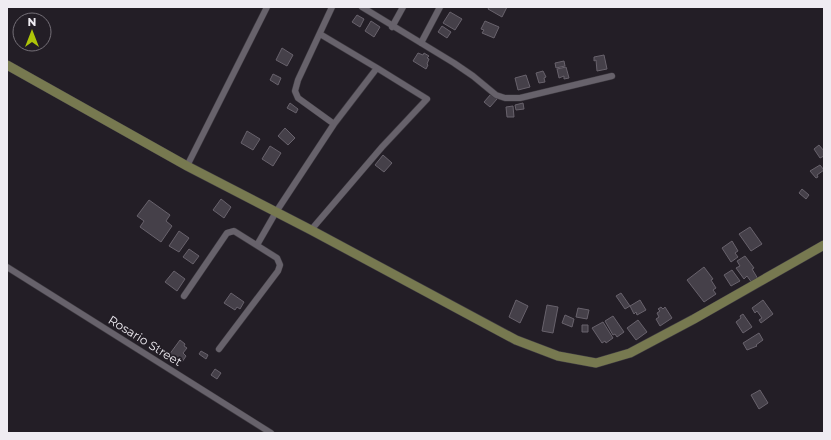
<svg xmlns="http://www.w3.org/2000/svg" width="831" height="440" font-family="Montserrat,sans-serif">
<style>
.building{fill:#454049;stroke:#68626c}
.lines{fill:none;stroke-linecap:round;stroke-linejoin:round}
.street-casing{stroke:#3e3a41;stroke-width:7}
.secondary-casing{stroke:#3e3a41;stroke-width:10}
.street{stroke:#67626b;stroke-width:6}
.secondary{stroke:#777950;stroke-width:9}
.labels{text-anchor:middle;stroke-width:3.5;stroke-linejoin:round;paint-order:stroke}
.street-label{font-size:12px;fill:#efecf2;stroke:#231e26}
</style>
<rect width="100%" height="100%" fill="#231e26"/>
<path class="building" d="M489,7h18l-5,10 -14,-8z
M450,12l12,7 -7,11 -12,-7z
M357,15l7,4 -4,8 -8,-5z
M371,21l9,6 -6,10 -9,-6z
M485,21l14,6 -5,11 -12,-5 2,-3 -3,-1z
M442,26l9,6 -4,6 -9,-6z
M282,48l11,7 -6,11 -11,-6z
M418,53l5,2 1,-2 5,3 -2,2 2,1 -2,5 1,1 -2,4 -13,-8z
M604,55l3,14 -10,2 -1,-11 -2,1v-4z
M564,61l1,5 -9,2 -1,-5z
M566,67l3,11 -5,1v-3l-5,2 -2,-9z
M543,71l3,6 -2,1 1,4 -6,1 -3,-10z
M273,74l8,4 -3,7 -8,-5z
M526,75l4,12 -12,3 -3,-12z
M491,94l6,5 -7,8 -6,-5z
M290,103l8,6 -2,4 -9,-5z
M523,103l1,6 -8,1 -1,-5z
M513,106l1,11h-7l-1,-10z
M285,128l10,10 -7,7 -10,-9z
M247,131l13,8 -7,11 -12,-7z
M819,145l5,6v5l-4,2 -6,-9z
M270,146l11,7 -8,13 -11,-7z
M383,155l9,8 -8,9 -9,-7z
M820,165l4,5 -7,5 1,2 -2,1 -6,-7z
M802,189l7,6 -3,4 -7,-6z
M221,199l10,8 -7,11 -11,-8z
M149,200l21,15 -4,6 6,5 -11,16 -21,-15 4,-6 -7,-5z
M750,227l12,17 -11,7 -12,-17z
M179,231l10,7 -10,14 -10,-6z
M732,241l6,10 -3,2 3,4 -7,5 -9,-14z
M189,249l10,7 -6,8 -10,-7z
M745,256l9,12 -2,1 6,10 -6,4 -5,-7 -3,3 -8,-11 4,-2 -3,-5z
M704,267l9,12 -2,1 5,8 -3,2 3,4 -12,8 -17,-22z
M732,270l8,11 -9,5 -7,-11z
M174,271l11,8 -8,12 -12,-9z
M231,293l13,9 -4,7 -3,-2 -2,3 -11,-7z
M621,293l9,13 -5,3 -9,-13z
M516,300l12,6 -8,17 -11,-6z
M640,300l6,10 -9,5 -1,-3 -2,2 -4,-8z
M763,300l10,14 -12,9 -2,-3 3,-2 -5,-7 -2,2 -3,-5z
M547,305l11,2 -5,26 -11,-2z
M661,307l2,2 2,-2 7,11 -12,8 -4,-7 3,-2 -2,-4 3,-2 -2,-2z
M578,308l11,2 -2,9 -11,-2z
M743,314l9,13 -9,6 -7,-11 5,-4 -1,-2z
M565,315l9,4 -2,8 -10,-4z
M613,316l11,16 -7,5 -2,-3 -2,1 -8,-14z
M638,320l9,12 -11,8 -9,-12z
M603,322l10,16 -7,5 -1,-2 -3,2 -10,-15z
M582,325h6v7h-6z
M759,333l4,7 -7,5 1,1 -10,4 -4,-7z
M180,340l5,4 -1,2 3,2 -4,5 3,3 -4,6 -13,-7z
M201,351l7,4 -2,4 -7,-5z
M215,369l6,4 -4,6 -6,-4z
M760,390l8,13 -9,6 -8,-14z"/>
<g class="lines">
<g class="street-casing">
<path id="street" d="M362,7l92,56 19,13 23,19 9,3h15l92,-22
M392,27l11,-20
M320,34l57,34 -43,56
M421,43l19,-36
M187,166l80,-159
M311,230l71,-83 45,-48 -50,-31
M257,245l19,-33 58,-88 -36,-26 -3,-7 3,-11 34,-73
M7,267l264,166
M184,296l43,-63 7,-2 43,27 3,7 -2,6 -59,78"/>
</g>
<g class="secondary-casing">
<path id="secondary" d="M7,65l180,101 124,64 205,110 42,16 38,7 34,-10 64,-34 130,-74"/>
</g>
<use href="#street" class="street"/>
<use href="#secondary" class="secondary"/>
</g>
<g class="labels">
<g class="street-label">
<text transform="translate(145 341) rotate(32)" y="4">Rosario Street</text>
</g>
</g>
<rect width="831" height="440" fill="none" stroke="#efecf2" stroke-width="16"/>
<g transform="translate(32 32)"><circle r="19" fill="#231e26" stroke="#757078"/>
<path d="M0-3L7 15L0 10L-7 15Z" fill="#aec509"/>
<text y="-6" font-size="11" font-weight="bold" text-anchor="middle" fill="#efecf2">N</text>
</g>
</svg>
